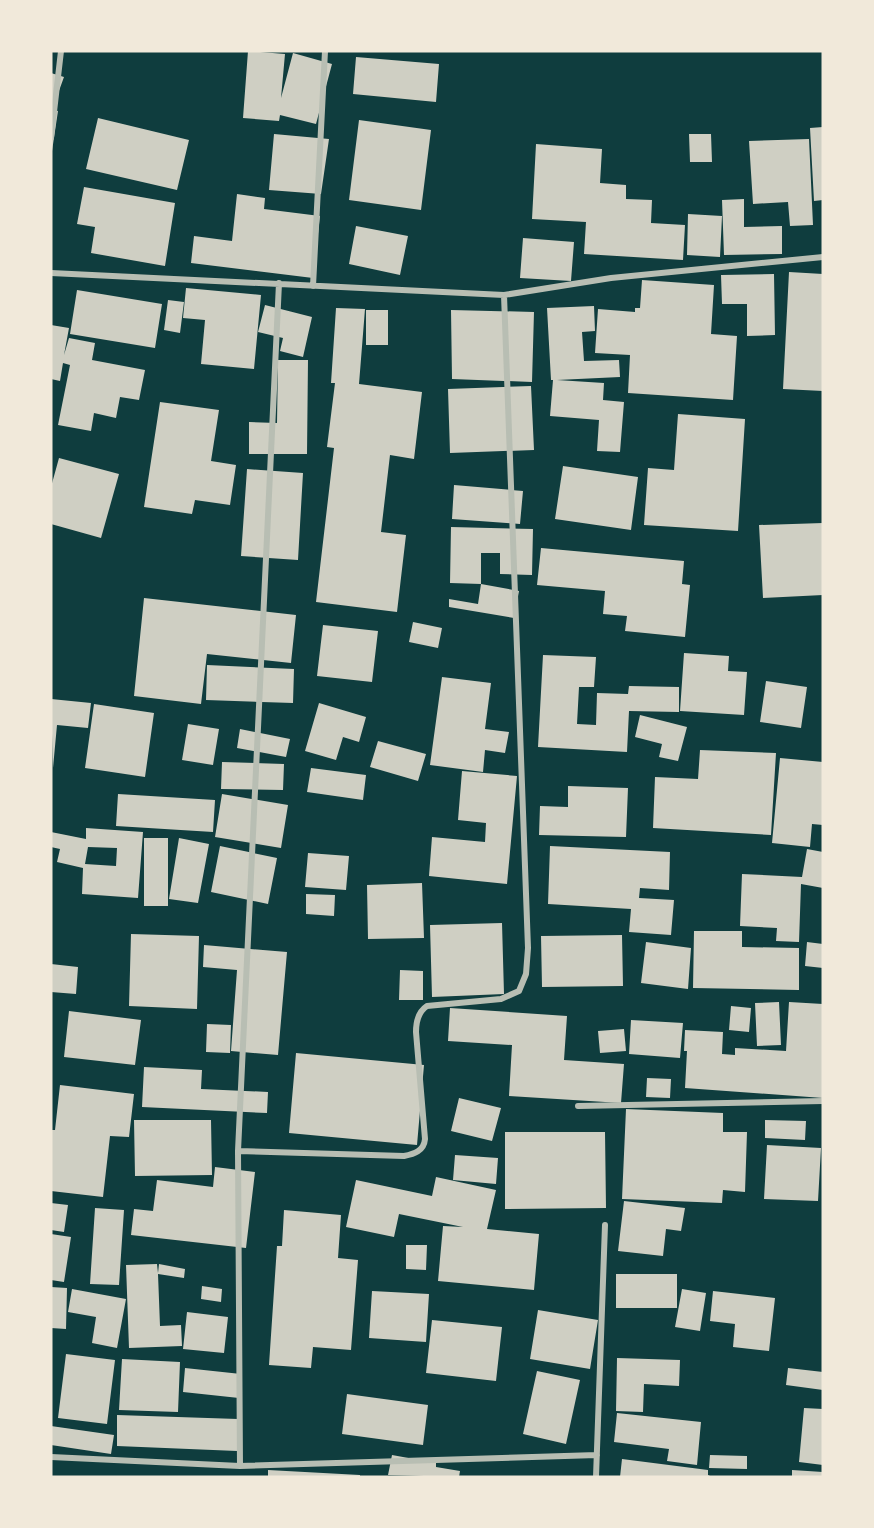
<svg xmlns="http://www.w3.org/2000/svg" width="874" height="1528" font-family="'Asap Condensed',sans-serif">
<style>
.building{fill:#cfcfc3;fill-rule:evenodd}
.lines{fill:none;stroke-linecap:round;stroke-linejoin:round}
.minor{stroke:#b8beb3;stroke-width:6}
</style>
<rect width="100%" height="100%" fill="#0f3d3e"/>
<path class="building" d="M248,51l37,3 -4,44 12,-45 39,11 -16,60 -36,-9 -1,6 -36,-3z
M356,57l83,7 -3,38 -83,-8z
M51,73l13,4 -12,33 6,1 -6,40z
M98,118l91,22 -12,50 -91,-21z
M359,120l72,10 -10,80 -72,-10z
M823,127v73l-9,1 -4,-73z
M274,134l55,5 -8,55 -52,-4z
M689,134h22l1,28h-22z
M809,139l4,86 -23,1 -2,-24 -35,2 -4,-63z
M536,144l66,5 -2,34 26,2v14l26,1 -1,23 34,2 -2,35 -99,-6 2,-32 -54,-3z
M84,187l91,16 -10,63 -74,-13 4,-26 -18,-3z
M237,194l28,4 -1,11 56,7 -7,62 -122,-15 3,-27 38,5z
M744,199v28l38,-1v28l-58,1 -2,-55z
M688,214l34,2 -2,41 -33,-2z
M356,226l52,10 -8,39 -51,-11z
M523,238l51,4 -3,39 -51,-3z
M789,272l34,2v117l-40,-2z
M774,274l1,61 -28,1v-32h-25l-1,-29z
M642,280l72,5 -3,49 26,2 -4,64 -105,-7 2,-38 -35,-2 3,-44 37,3v-4h5z
M186,288l75,7 -7,74 -53,-5 4,-44 -22,-2z
M77,290l85,14 -7,44 -85,-14z
M168,300l16,2 -4,31 -16,-3z
M265,305l47,12 -9,40 -23,-6 3,-13 -25,-6z
M594,306l1,25 -13,1 2,29 35,-1 1,17 -63,3 47,3 -1,17 21,2 -4,50 -23,-1 2,-31 -49,-4 3,-36h-2l-4,-72z
M336,308l29,1 -6,75 63,8 -8,67 -24,-4 -9,77 25,3 -9,77 -81,-10 18,-154 -7,-1 8,-64h-4z
M366,310h22v35h-22z
M451,310l83,2 -2,70 -80,-3z
M51,325l18,3 -5,27 5,-17 26,5 -3,17 53,10 -6,30 -19,-3 -4,21 -22,-5 -3,18 -33,-6 12,-60 -7,-2 -3,18 -9,-2z
M278,360h30l-1,94h-58v-32l28,1z
M531,386l3,64 -84,3 -2,-64z
M160,402l59,8 -8,51 25,4 -6,40 -35,-5 -3,14 -48,-7z
M678,414l67,5 -7,112 -94,-6 4,-57 26,2z
M59,458l60,16 -18,64 -50,-14v-37z
M563,466l75,11 -7,53 -76,-11z
M247,469l56,4 -5,87 -57,-4z
M454,485l69,6 -3,33 -68,-5z
M823,523v72l-60,3 -4,-73z
M451,527l82,2 -1,46 -32,-1v-21h-19v31l-31,-1z
M541,548l143,13 -2,23 8,1 -5,52 -60,-6 2,-15 -24,-2 2,-23 -68,-6z
M481,584l38,7 -5,27 -65,-11v-8l29,5z
M144,598l152,17 -5,48 -84,-9 -6,50 -67,-8z
M413,622l29,6 -4,20 -29,-6z
M323,625l55,6 -6,51 -55,-6z
M684,653l45,3 -1,15 19,1 -3,43 -64,-4z
M543,655l53,2 -2,30h-15l-2,37 19,1 1,-32 31,1 1,-8 50,1v25l-50,-1 -2,41 -89,-5z
M207,665l87,4 -1,34 -87,-3z
M442,677l49,6 -6,46 24,3 -4,21 -20,-3 -2,22 -53,-7z
M766,681l41,6 -6,41 -41,-6z
M51,699l40,4 -3,25 -31,-3 -4,43z
M319,703l47,14 -7,25 -16,-5 -7,23 -31,-9z
M94,704l60,9 -9,64 -60,-9z
M640,715l47,12 -9,34 -19,-4 3,-13 -27,-7z
M188,724l31,5 -6,36 -31,-5z
M240,729l50,10 -4,18 -49,-9z
M378,741l48,13 -8,27 -48,-14z
M700,750l76,3 -5,82 -118,-7 2,-51 43,2z
M780,758l43,4v63l-11,-1 -2,23 -38,-4z
M222,762l62,2 -1,26 -62,-1z
M311,768l55,7 -3,25 -56,-8z
M462,771l55,5 -10,108 -78,-8 3,-39 53,5 1,-19 -28,-3z
M568,786l60,2 -2,49 -87,-2 1,-29 28,1z
M118,794l97,6 -2,32 -97,-6z
M222,794l66,11 -7,43 -66,-11z
M86,828l57,4 -5,66 -56,-4 1,-26 -26,-6 3,-13 -9,-2v-15l35,7zM88,847l29,1 -1,18 -31,-2z
M144,838h24v68h-24z
M179,838l30,6 -11,59 -29,-4z
M220,846l57,12 -9,46 -57,-12z
M550,846l120,6 -1,38 -29,-2 -1,10 35,2 -3,35 -42,-3 2,-23 -83,-5z
M807,849l16,3v36l-22,-4 -2,58 -23,-1 1,-13 -37,-2 2,-52 60,3z
M308,853l41,3 -3,34 -41,-3z
M422,883l2,55 -56,1 -1,-54z
M306,894l29,1 -1,21 -28,-2z
M502,923l2,71 -72,3 -2,-72z
M694,931h48v16l57,1v42l-106,-2z
M131,934l68,2 -2,73 -68,-3z
M622,935l1,51 -81,1 -1,-51z
M646,942l45,6 -3,41 -47,-6z
M807,942l16,2v24l-18,-2z
M204,945l83,7 -9,103 -47,-4 6,-81 -34,-3z
M51,964l27,3 -2,27 -25,-2z
M400,970l23,1v29h-24z
M779,1002l2,43 -24,1 -2,-43z
M789,1002l34,2v94l-138,-10 2,-37h-3l1,-21 38,2 -1,22 13,1v-7l51,3z
M731,1006l20,2 -2,24 -20,-2z
M450,1008l117,8 -3,44 60,4 -3,39 -112,-7 3,-51 -64,-4z
M69,1011l72,9 -6,45 -71,-8z
M631,1020l52,3 -3,35 -51,-4z
M207,1024l24,1 -1,28 -24,-1z
M624,1029l2,22 -26,2 -2,-22z
M296,1053l128,12 -7,80 -128,-12z
M144,1067l58,3 -1,19 67,3 -1,21 -125,-6z
M647,1078l24,1 -1,19 -24,-1z
M60,1085l74,9 -5,43 -19,-1 -7,61 -52,-6v-61h4z
M459,1098l42,10 -9,33 -41,-10z
M626,1109l97,4v19h24l-2,60 -22,-2 -1,13 -100,-4z
M134,1120h77l1,55 -77,1z
M765,1120l41,1 -1,19 -40,-2z
M505,1132h100l1,76 -101,1z
M767,1145l54,3 -3,53 -54,-2z
M455,1155l43,3 -2,26 -43,-4z
M215,1167l40,5 -9,76 -115,-13 3,-26 19,2 4,-31 56,7z
M436,1177l60,13 -9,39 52,5 -5,56 -96,-9 5,-55 20,1 -64,-13 -5,23 -48,-10 10,-47 76,16z
M624,1201l61,7 -4,23 -15,-2 -3,27 -45,-5z
M51,1203l17,2 -4,27 -13,-2z
M95,1208l29,2 -5,75 -29,-1z
M284,1210l57,5 -3,43 20,2 -7,90 -38,-3 -2,21 -42,-3 8,-119h5z
M51,1234l20,3 -7,45 -13,-2z
M406,1245h21l-1,25 -20,-1z
M157,1264l1,9 1,-9 26,5 -1,9 -26,-4 2,52 21,-1 1,21 -53,2 -3,-83z
M616,1274h61v34h-61z
M202,1286l20,3 -1,13 -20,-3z
M51,1287l16,1 -1,41 -15,-1z
M72,1289l54,10 -9,49 -25,-5 4,-26 -28,-5z
M682,1289l24,4 -6,38 -25,-4z
M372,1291l57,3 -3,48 -57,-4z
M713,1291l62,7 -6,53 -36,-4 2,-23 -25,-3z
M538,1310l60,10 -8,49 -60,-10z
M187,1312l41,5 -4,36 -41,-4z
M432,1320l70,7 -6,54 -70,-8z
M66,1354l49,6 -8,64 -49,-6z
M617,1358l63,2 -1,26 -35,-2 -1,28 -27,-1z
M122,1359l58,3 -2,50 -59,-2z
M185,1368l56,6 -2,24 -56,-6z
M788,1368l35,4v18l-37,-5z
M537,1371l43,9 -14,64 -43,-10z
M347,1394l81,11 -5,40 -81,-11z
M804,1408l19,1v56l-24,-3z
M617,1413l84,9 -4,43 -30,-4 2,-12 -55,-7z
M117,1415l121,4 -1,32 -120,-5z
M51,1426l63,9 -3,19 -60,-9z
M392,1455l44,8v4l24,4 -1,6 -71,-2z
M710,1455l37,1v13l-38,-1z
M622,1459l86,11v5l4,2h-92z
M268,1470l92,5v2h-92z
M792,1470l31,2v5h-31z"/>
<g class="lines">
<path class="minor" d="M51,138l10,-87
M51,273l453,22 107,-17 212,-21
M313,286l12,-235
M578,1106l245,-5
M238,1151l166,5c10,-2 20,-5 21,-17l-9,-107c0,-11 2,-20 11,-26l74,-7 18,-8 7,-17 2,-26 -24,-653
M51,1457l189,9 357,-11
M240,1466l-2,-315 41,-868
M596,1477l9,-252"/>
</g>
<rect width="874" height="1528" fill="none" stroke="#f1e9da" stroke-width="105"/>
</svg>
